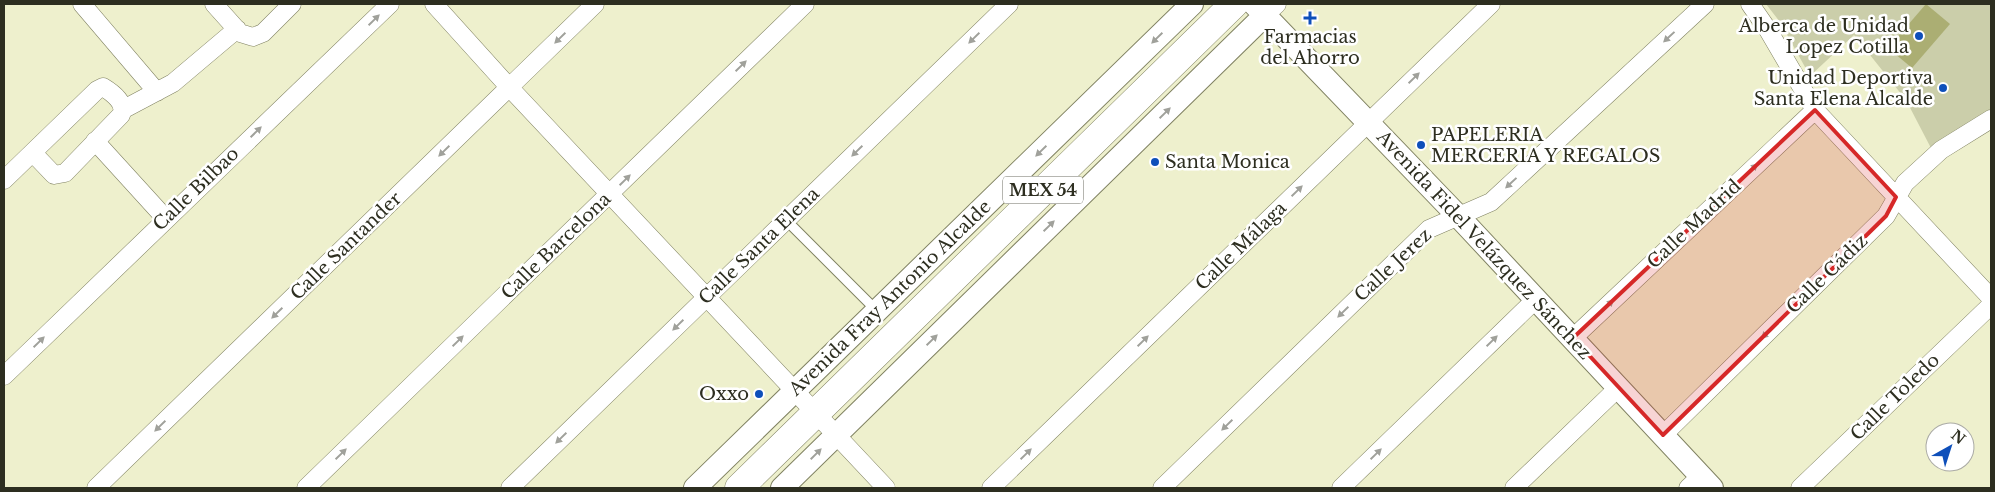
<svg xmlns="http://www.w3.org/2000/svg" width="1995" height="492" font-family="'Libre Baskerville',serif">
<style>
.green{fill:#cbceaa}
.water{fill:#abae73}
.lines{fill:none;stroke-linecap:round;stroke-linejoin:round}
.service-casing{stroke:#808262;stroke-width:11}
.minor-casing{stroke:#808262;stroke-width:19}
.tertiary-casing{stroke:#808262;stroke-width:24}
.primary-casing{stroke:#808262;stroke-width:29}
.service{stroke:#fff;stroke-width:9}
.minor{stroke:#fff;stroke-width:18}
.tertiary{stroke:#fff;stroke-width:22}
.primary{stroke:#fff;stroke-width:28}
.oneway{fill:#a0a19b}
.marked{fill:#d62828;fill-opacity:0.2;stroke:#d62828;stroke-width:4;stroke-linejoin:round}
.poi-dot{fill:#0e4fba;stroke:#fff;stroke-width:2}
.labels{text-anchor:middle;stroke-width:5;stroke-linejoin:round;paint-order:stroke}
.shield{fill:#fff;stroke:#6c6d63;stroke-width:1}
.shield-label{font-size:16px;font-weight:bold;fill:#2d2e20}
.poi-label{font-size:18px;fill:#2d2e20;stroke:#fff;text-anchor:end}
.street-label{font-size:18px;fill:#2d2e20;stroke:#fff}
</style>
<rect width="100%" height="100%" fill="#eef0cd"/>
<path class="green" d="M1766,4h225v108l-59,38 -26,-50 -52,-65 -44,41 -30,-54z"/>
<path class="water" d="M1926,4l24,20 -38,44 -24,-20z"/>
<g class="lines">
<g class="service-casing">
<path id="service" d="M793,227l83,83"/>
</g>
<g class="minor-casing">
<path id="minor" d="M82,4l75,88
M214,4l26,29 13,4 10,-4 29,-29
M434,4l75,83 377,401
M1750,4l18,26 47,80 176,188
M1265,15l12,-11
M124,109l49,-26 64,-54
M95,141l71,78
M4,180l93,-90 6,-3c10,6 24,17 18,28l-56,58 -11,2 -21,-22
M1573,338l242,-228
M4,376l386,-372
M1663,435l223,-219 19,-33 36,-33 50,-31
M96,488l499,-484
M306,488l499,-484
M510,488l499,-484
M991,488l500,-484
M1162,488l267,-259 62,-27 214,-198
M1341,488l195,-189
M1514,488l105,-101
M1688,488l13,-12
M1800,488l191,-183"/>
</g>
<g class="tertiary-casing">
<path id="tertiary" d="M1254,4l204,212 254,272
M695,488l497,-484
M782,488l483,-473"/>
</g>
<g class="primary-casing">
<path id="primary" d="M739,488l495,-484"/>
</g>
<use href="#service" class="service"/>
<use href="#minor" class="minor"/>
<use href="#tertiary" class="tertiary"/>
<use href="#primary" class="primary"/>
</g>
<defs><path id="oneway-solid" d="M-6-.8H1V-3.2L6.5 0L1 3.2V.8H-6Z" transform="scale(1.25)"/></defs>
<g class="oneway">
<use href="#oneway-solid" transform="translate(374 20) rotate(-44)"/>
<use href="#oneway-solid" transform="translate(1669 37) rotate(137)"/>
<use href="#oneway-solid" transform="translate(560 38) rotate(136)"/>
<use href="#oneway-solid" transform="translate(974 38) rotate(136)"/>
<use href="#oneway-solid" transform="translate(1157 38) rotate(136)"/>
<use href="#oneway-solid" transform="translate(741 66) rotate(-44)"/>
<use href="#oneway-solid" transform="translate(1414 78) rotate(-44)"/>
<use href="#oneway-solid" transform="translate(1165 113) rotate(-44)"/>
<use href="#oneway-solid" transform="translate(256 132) rotate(-44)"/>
<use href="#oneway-solid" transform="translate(444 151) rotate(136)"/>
<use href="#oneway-solid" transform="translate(857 151) rotate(136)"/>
<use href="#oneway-solid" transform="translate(1041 151) rotate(136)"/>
<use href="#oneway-solid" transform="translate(1752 169) rotate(-43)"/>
<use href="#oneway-solid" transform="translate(625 180) rotate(-44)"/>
<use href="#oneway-solid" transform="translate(1511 183) rotate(137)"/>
<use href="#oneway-solid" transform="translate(1297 191) rotate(-44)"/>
<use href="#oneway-solid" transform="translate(1049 226) rotate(-44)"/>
<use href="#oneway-solid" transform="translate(1608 305) rotate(-43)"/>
<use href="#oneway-solid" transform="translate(1343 312) rotate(136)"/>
<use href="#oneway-solid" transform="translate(277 313) rotate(136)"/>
<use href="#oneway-solid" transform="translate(678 325) rotate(136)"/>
<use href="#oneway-solid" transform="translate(1767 333) rotate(136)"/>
<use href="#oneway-solid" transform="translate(932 340) rotate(-44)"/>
<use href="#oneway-solid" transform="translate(458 341) rotate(-44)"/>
<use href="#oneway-solid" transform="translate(1143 341) rotate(-44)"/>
<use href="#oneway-solid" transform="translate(1492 341) rotate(-44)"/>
<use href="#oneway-solid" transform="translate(39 342) rotate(-44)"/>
<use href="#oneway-solid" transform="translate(1227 425) rotate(136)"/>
<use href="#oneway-solid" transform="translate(160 426) rotate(136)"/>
<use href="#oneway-solid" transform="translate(561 438) rotate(136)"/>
<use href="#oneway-solid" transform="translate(341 454) rotate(-44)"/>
<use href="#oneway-solid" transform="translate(816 454) rotate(-45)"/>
<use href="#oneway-solid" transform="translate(1026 454) rotate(-44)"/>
<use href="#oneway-solid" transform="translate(1376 454) rotate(-44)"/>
</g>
<path class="marked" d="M1815,110l81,87 -10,19 -223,219 -90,-97z"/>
<g class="poi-dot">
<path d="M1307.5 10.5h5v5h5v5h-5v5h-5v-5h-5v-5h5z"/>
<circle cx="1919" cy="36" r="5"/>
<circle cx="1943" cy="88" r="5"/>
<circle cx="1421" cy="145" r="5"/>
<circle cx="1155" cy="162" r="5"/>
<circle cx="759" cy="394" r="5"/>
</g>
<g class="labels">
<rect class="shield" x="1003" y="176.5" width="80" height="27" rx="4"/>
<g class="shield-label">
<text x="1043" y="196">MEX 54</text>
</g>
<g class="poi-label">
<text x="1909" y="32">Alberca de Unidad<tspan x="1909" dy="21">Lopez Cotilla</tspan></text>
<text x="1310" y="43" text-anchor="middle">Farmacias<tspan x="1310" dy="21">del Ahorro</tspan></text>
<text x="1933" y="84">Unidad Deportiva<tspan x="1933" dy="21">Santa Elena Alcalde</tspan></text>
<text x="1431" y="141" text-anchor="start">PAPELERIA<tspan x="1431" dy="21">MERCERIA Y REGALOS</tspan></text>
<text x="1165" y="168" text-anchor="start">Santa Monica</text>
<text x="749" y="400">Oxxo</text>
</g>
<g class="street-label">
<text transform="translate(196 189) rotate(-44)" y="6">Calle Bilbao</text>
<text transform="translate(1694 224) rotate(-43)" y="6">Calle Madrid</text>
<text transform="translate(1484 245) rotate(47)" y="6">Avenida Fidel Velázquez Sánchez</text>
<text transform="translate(346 246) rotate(-44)" y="6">Calle Santander</text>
<text transform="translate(556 246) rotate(-44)" y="6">Calle Barcelona</text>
<text transform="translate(759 246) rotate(-44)" y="6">Calle Santa Elena</text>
<text transform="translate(1241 246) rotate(-44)" y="6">Calle Málaga</text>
<text transform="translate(1393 265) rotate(-43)" y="6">Calle Jerez</text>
<text transform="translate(1827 274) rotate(-44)" y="6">Calle Cádiz</text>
<text transform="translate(890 298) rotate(-44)" y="6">Avenida Fray Antonio Alcalde</text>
<text transform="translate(1895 397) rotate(-44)" y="6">Calle Toledo</text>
</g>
</g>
<rect width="1995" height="492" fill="none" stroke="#2d2e20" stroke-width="10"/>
<g transform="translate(1950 447) rotate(39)"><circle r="24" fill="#ffffff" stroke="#ababa6"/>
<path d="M0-4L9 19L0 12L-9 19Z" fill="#0e4fba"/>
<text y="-8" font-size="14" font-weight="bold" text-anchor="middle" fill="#2d2e20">N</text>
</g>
</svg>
